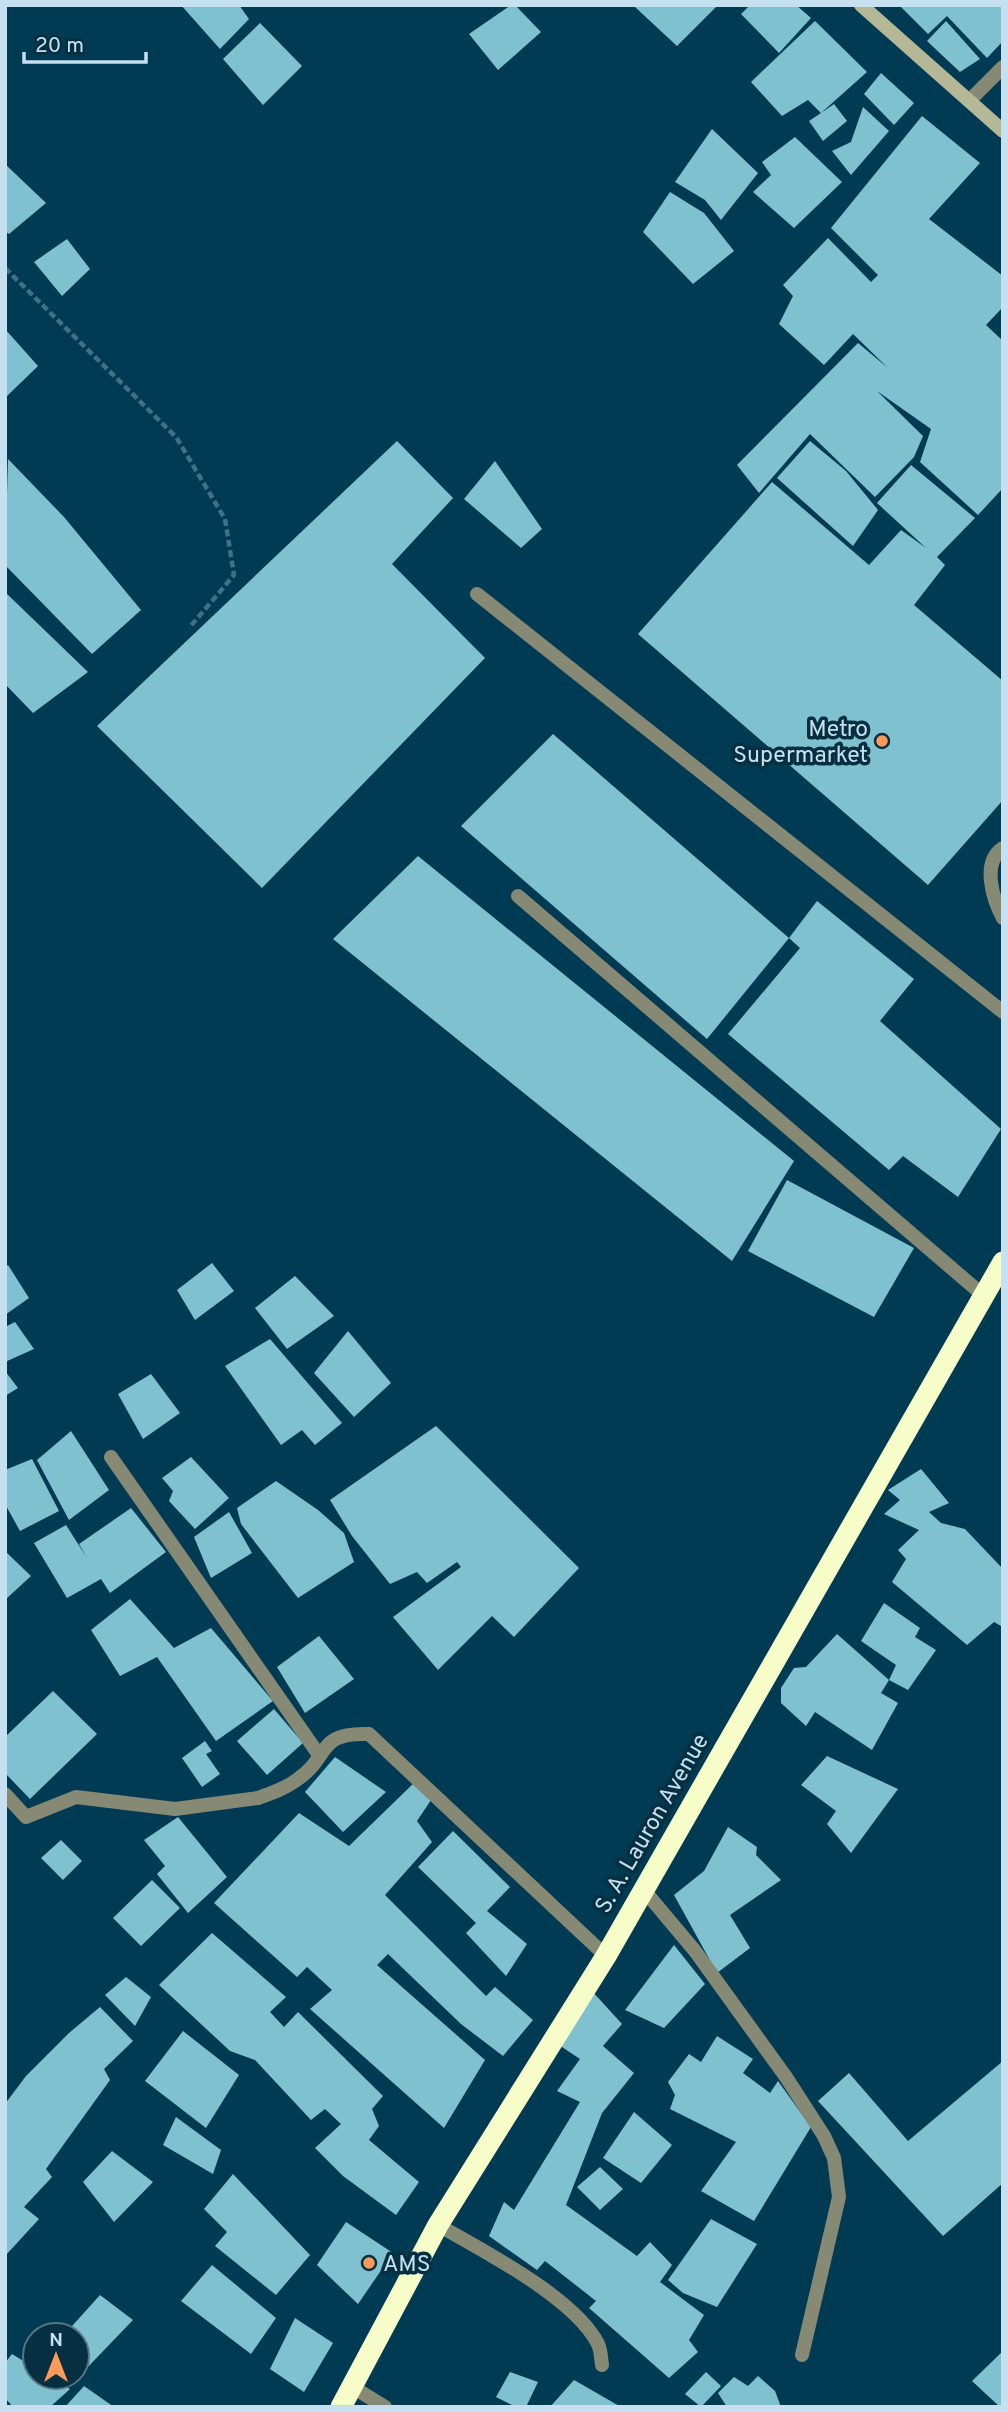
<svg xmlns="http://www.w3.org/2000/svg" width="1008" height="2412" font-family="Overpass,sans-serif">
<style>
.building{fill:#80c1d0}
.lines{fill:none;stroke-linecap:round;stroke-linejoin:round}
.path{stroke:#3f7085;stroke-width:4.5;stroke-dasharray:7 3.5;stroke-linecap:butt}
.lane{stroke:#868974;stroke-width:14}
.street{stroke:#868974;stroke-width:14}
.secondary{stroke:#b4b896;stroke-width:14}
.highway{stroke:#f7fdc8;stroke-width:21}
.poi-dot{fill:#fe9b58;stroke:#063042;stroke-width:2.5}
.labels{text-anchor:middle;stroke-width:7;stroke-linejoin:round;paint-order:stroke}
.poi-label{font-size:23px;fill:#c6e0ef;stroke:#063042;text-anchor:end}
.street-label{font-size:23px;fill:#c6e0ef;stroke:#063042}
</style>
<rect width="100%" height="100%" fill="#003b53"/>
<path class="building" d="M181,5h58l10,14 -29,30z
M511,5h4l26,27 -43,38 -29,-36z
M637,5h81l-41,41 -42,-39z
M750,5h46l15,13 -32,35 -38,-39z
M899,5h104v36l-16,17 -40,-42 -19,18z
M815,21l52,51 -46,41 13,-9 13,17 -24,20 -14,-20 12,-8 -13,-13 -26,16 -31,-34z
M946,21l34,38 -20,13 -33,-31z
M260,23l42,43 -39,39 -40,-46z
M881,73l33,30 -20,22 -30,-31z
M863,107l26,24 -38,44 -19,-24 19,-9z
M922,116l58,47 -51,56 74,57v31l-17,18 17,16v147l-25,27 -58,-53 11,-33 -54,-38 46,45 -9,21 -39,40 -65,-63 -51,59 -22,-28 121,-122 30,25 -35,-34 -29,31 -45,-41 14,-28 -10,-11 45,-47 43,44 7,-7 -47,-47z
M712,129l46,44 -37,47 -16,-20 -30,-18z
M795,137l47,45 -48,46 -41,-36 18,-17 -9,-13z
M5,164l41,39 -37,31 -4,-3z
M670,192l34,21 30,38 -41,33 -50,-52z
M67,239l23,30 -28,27 -28,-34z
M5,329l33,37 -33,32z
M397,441l56,57 -61,66 93,94 -223,230 -165,-162z
M810,441l36,30 32,39 -25,36 -76,-68z
M8,459l56,58 77,93 -49,44 -87,-89z
M495,461l47,68 -21,19 -57,-49z
M911,465l64,53 -38,39 8,8 -31,40 89,76v119l-75,85 -290,-251 134,-152 97,83 32,-35 25,18 -49,-45z
M5,592l83,80 -55,41 -28,-29z
M553,734l236,204 -82,101 -246,-213z
M418,856l376,305 -62,100 -399,-322z
M817,901l97,78 -34,42 121,108 -43,68 -55,-41 -14,14 -161,-136 72,-86 -11,-10z
M787,1180l127,68 -40,69 -126,-66z
M212,1263l22,28 -39,29 -18,-30z
M8,1265l21,33 -24,17v-48z
M295,1276l39,40 -47,33 -32,-41z
M15,1322l19,27 -29,13v-35z
M348,1331l43,52 -37,34 -40,-44z
M270,1339l72,84 -27,22 -13,-15 -21,15 -56,-79z
M5,1371l13,17 -13,8z
M151,1374l29,39 -37,26 -25,-45z
M436,1426l143,142 -65,69 -22,-21 -54,54 -45,-53 68,-50 -4,-5 -30,21 -10,-11 -27,12 -38,-48 -22,-36z
M71,1431l38,59 -40,30 -32,-60z
M191,1457l38,41 -34,31 -26,-28 4,-10 -11,-13z
M32,1459l27,52 -39,20 -15,-27v-34z
M921,1469l28,34 -20,9 12,11 24,6 38,40v58l-9,-5 -27,23 -75,-63 14,-23 -8,-9 21,-20 -35,-16 16,-14 -12,-10z
M276,1481l42,29 26,23 10,29 -56,36 -57,-74 -4,-16z
M131,1508l35,44 -56,41 -9,-14 -34,19 -33,-55 32,-18 21,33 -8,-14z
M229,1512l23,41 -41,25 -17,-41z
M5,1551l26,25 -26,24z
M130,1599l44,49 37,-20 62,73 -57,40 -59,-84 -37,19 -29,-46z
M884,1603l36,25 -5,9 21,13 -28,40 -19,-10 7,-15 -35,-24z
M837,1634l52,46 -8,13 17,10 -26,47 -57,-38 -9,14 -25,-23v-15l13,-20 12,-1z
M319,1636l35,43 -49,34 -28,-46z
M53,1691l44,43 -67,65 -25,-26v-36z
M274,1709l29,34 -36,32 -30,-34z
M205,1741l7,10 -6,3 14,20 -18,13 -20,-29z
M827,1756l71,33 -47,64 -24,-29 9,-13 -35,-26z
M335,1757l51,35 -43,40 -38,-40z
M416,1781l17,16 -16,24 15,21 -47,53 101,101 9,-9 38,33 -30,36 -42,-32 -73,-70 -11,11 108,95 -41,68 -134,-119 22,-19 -25,-23 -10,10 -83,-74 85,-90 50,33z
M178,1817l49,60 -39,36 -31,-39 8,-8 -21,-26z
M728,1827l29,20 -1,8 25,25 -51,35 20,33 -33,25 -43,-78 30,-24z
M453,1831l57,56 -23,24 40,33 -21,32 -40,-43 10,-10 -58,-56z
M61,1840l21,21 -19,19 -22,-22z
M152,1880l28,28 -39,38 -28,-28z
M212,1933l74,64 -16,15 14,15 14,-15 85,84 -11,13 7,17 -10,14 50,42 -23,33 -53,-39 -28,-28 26,-24 -16,-15 -14,11 -56,-60 -25,-9 -71,-66z
M674,1945l31,39 -41,44 -39,-18z
M126,1977l25,20 -16,29 -30,-31z
M592,1991l30,33 -19,22 31,27 -32,40 -36,92 71,51 13,-14 22,23 -12,17 44,33 -15,25 9,12 -29,26 -80,-70 7,-7 -51,-40 -8,9 -48,-34 15,-34 10,8 66,-108 -23,-11 23,-32 -21,-14z
M100,2007l33,34 -29,28 6,11 -64,89 6,8 -28,30 15,12 -34,37v-152l21,-28 43,-43z
M183,2031l56,44 -33,53 -61,-47z
M717,2036l36,23 -10,14 27,20 8,-12 33,46 -57,94 -53,-30 35,-49 -66,-33 5,-14 -7,-13 21,-28 12,8z
M1003,2061v122l-60,53 -125,-135 31,-28 59,68z
M634,2112l38,33 -31,38 -38,-25z
M176,2117l45,33 -8,24 -50,-29z
M112,2151l41,31 -39,40 -31,-40z
M600,2167l23,22 -23,21 -23,-23z
M233,2174l77,81 -34,40 -61,-49 12,-14 -23,-23z
M711,2219l46,25 -40,63 -34,-14 -15,-13z
M346,2222l47,31 -35,51 -41,-39z
M212,2265l64,53 -25,36 -70,-53z
M100,2295l33,25 -49,51 -7,-12v-24h-13z
M295,2318l38,25 -29,49 -34,-23z
M1003,2351v56h-3l-28,-26z
M12,2354l23,14v9h15l20,12 -20,18h-37l-8,-9v-35z
M510,2372l28,10 -12,25h-10l-20,-10z
M706,2372l15,14 -20,21 -16,-13z
M758,2376l17,15 6,16h-54l-9,-14 16,-16 14,9z
M574,2380l47,27h-71z
M84,2386l30,21h-49z"/>
<g class="lines">
<path class="path" d="M5,268l171,169 49,82 9,56 -45,53"/>
<path class="lane" d="M477,594l526,418
M1003,848c-22,14 -10,52 0,70
M518,896l466,400
M5,1794l21,23 50,-20 99,12 83,-11
M351,2386l34,21"/>
<path class="street" d="M969,101l34,-34
M111,1457l208,298
M258,1798c14,-5 28,-10 40,-19 33,-23 18,-47 71,-45l237,222
M643,1889l52,62 91,126 38,59 10,22 5,39 -37,158
M438,2225c44,25 137,73 160,119 3,6 3,15 4,21"/>
<path class="secondary" d="M861,5l142,126"/>
<path class="highway" d="M341,2407l97,-182 168,-269 397,-694"/>
</g>
<g class="poi-dot">
<circle cx="882" cy="741" r="7"/>
<circle cx="369" cy="2263" r="7"/>
</g>
<g class="labels">
<g class="poi-label">
<text x="868" y="736">Metro<tspan x="868" dy="26">Supermarket</tspan></text>
<text x="383" y="2271" text-anchor="start">AMS</text>
</g>
<g class="street-label">
<text transform="translate(651 1823) rotate(-60)" y="8">S. A. Lauron Avenue</text>
</g>
</g>
<rect width="1008" height="2412" fill="none" stroke="#c6e0ef" stroke-width="14"/>
<g transform="translate(56 2356)"><circle r="33" fill="#063042" stroke="#537687" stroke-width="2"/>
<path d="M0-5L12 26L0 18L-12 26Z" fill="#fe9b58"/>
<text y="-10" font-size="19" font-weight="bold" text-anchor="middle" fill="#c6e0ef">N</text>
</g>
<path d="M24 52v10h122v-10" fill="none" stroke="#c6e0ef" stroke-width="3.5"/>
<text x="35" y="52" font-size="21" fill="#c6e0ef" stroke="#063042" stroke-width="5" paint-order="stroke">20 m</text>
</svg>
